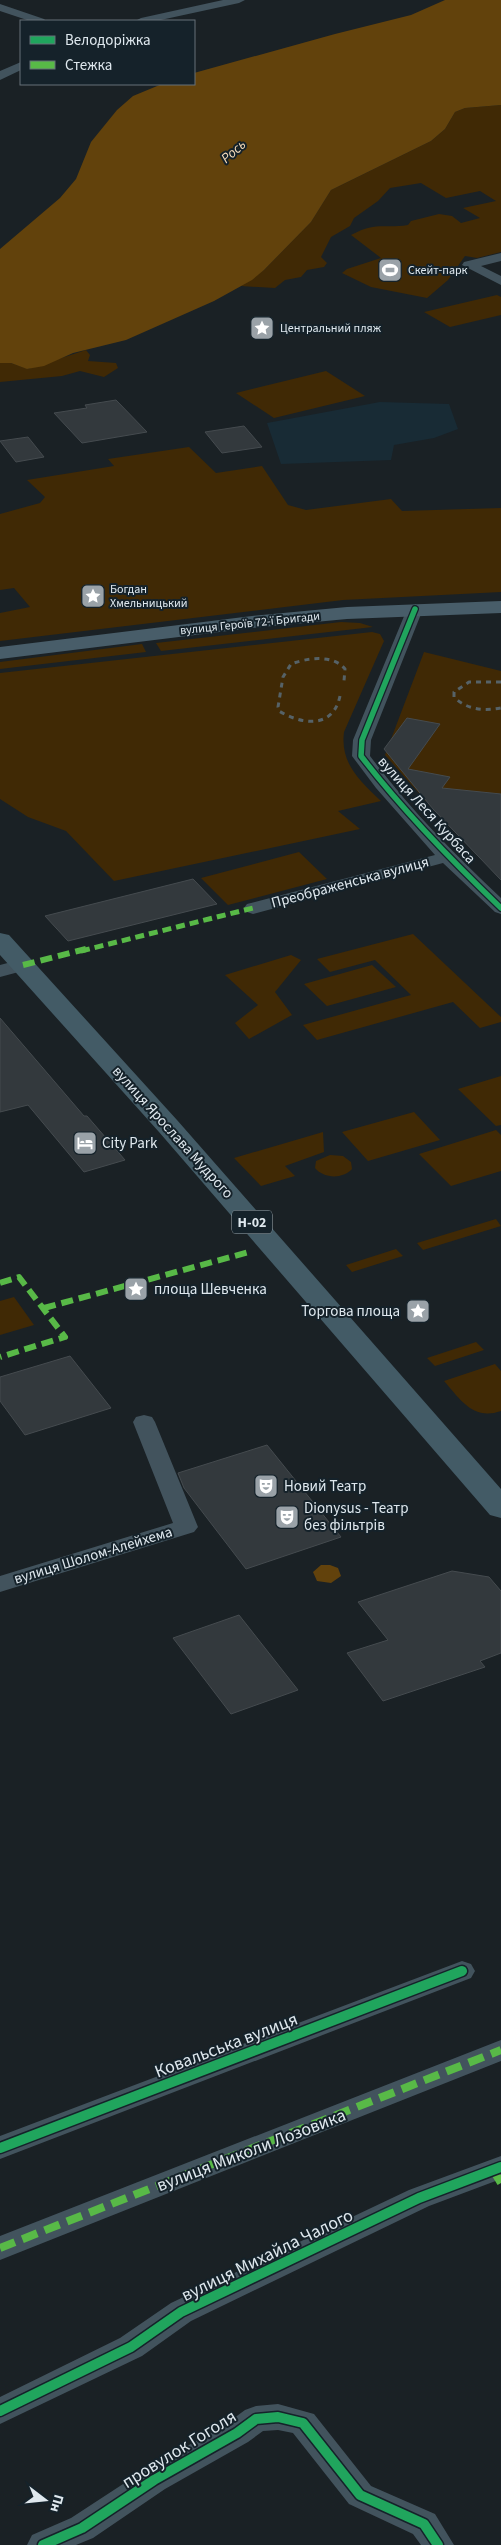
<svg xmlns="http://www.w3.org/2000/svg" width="501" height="2545" font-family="'Source Sans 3',sans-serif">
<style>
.built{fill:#182b35}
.green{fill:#402905}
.water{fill:#62420c}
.building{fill:#33393d;stroke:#454b4f}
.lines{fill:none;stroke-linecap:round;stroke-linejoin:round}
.street{fill:#42535d;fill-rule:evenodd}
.secondary{fill:#485d69;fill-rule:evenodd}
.primary{fill:#435b66;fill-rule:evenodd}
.rail{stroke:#566267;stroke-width:3;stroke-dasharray:5 5;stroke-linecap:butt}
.quiet-far2{stroke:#58b947;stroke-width:5;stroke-dasharray:9 5;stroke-linecap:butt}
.quiet-far1{stroke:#58b947;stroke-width:6;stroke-dasharray:12 6;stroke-linecap:butt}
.quiet{stroke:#58b947;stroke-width:8;stroke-dasharray:16 8;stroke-linecap:butt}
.cycleway-far1-casing{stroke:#15222a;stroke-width:8}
.cycleway-casing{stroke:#15222a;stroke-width:13}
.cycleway-far1{stroke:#20a55d;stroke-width:5.5}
.cycleway{stroke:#20a55d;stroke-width:10}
.labels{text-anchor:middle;stroke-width:4;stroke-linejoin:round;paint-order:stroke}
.far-poi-label{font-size:12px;fill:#dfe8ee;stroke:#15222a;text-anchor:start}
.far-street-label{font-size:12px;fill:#dfe8ee;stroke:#15222a}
.far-water-label{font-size:14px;font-style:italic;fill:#f9debc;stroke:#15222a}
.shield{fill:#15222a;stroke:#a2adb3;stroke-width:1}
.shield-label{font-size:14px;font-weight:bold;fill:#dfe8ee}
.street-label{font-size:15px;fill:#dfe8ee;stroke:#15222a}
.poi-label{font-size:15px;fill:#dfe8ee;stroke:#15222a;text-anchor:start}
.near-street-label{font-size:18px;fill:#dfe8ee;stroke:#15222a}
</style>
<rect width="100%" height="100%" fill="#1a2125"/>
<path class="built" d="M380,402l69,2 9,25 -24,9 -40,7 -3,15 -110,4 -14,-41z"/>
<path class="green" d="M501,105v147l-24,6 -12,-2 -17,24 -21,18 -56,-11 -29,-14 5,-4 34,-11 -30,-23c26,-14 32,-6 57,-10l3,-4 28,-7 13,2 9,7 19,-5 -17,-10 33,-7 -16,-10 -34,7 -25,-15 -31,5 -12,13 -24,17 -4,8 -19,11 -10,20 6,6 -3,4 -17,3 -6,7 -16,3 -10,8 -34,-2 23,-16 47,-48 20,-32 100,-49 14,-12 10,-17 10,-4z
M497,295l4,2v18l-51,12 -26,-15z
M86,350l4,5 -2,6 28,2 2,5 -14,9 -24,-6 -18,5 -62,6v-19h11l17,6z
M326,371l39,25 -91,22 -38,-25z
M189,447l27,26 46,-7 26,39 18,5 85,-11 11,12 99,-3v84l-158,8 -343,41v-28l30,-6 -16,-19 -14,2v-76l40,-11 5,-6 -18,-17 87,-14 -6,-7z
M341,622l19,1 13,4 -212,24 -5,-8z
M372,632l8,2 4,7 -40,91c-4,31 15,48 37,69l-43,10 22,18 -246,52 -48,-50 -38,-14 -28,-18v-126z
M142,644l4,8 -146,17v-7z
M424,652l77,19v123l-33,-3 -42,10 -41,-46z
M299,852l28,27 -99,26 -27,-27z
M413,934l88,83v5l-21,6 -27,-26 -136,38 -14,-15 108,-30 -36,-35 -45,12 -13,-13z
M291,955l10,5 -26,32 17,23 -43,24 -14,-16 23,-18 -33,-30z
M372,965l24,22 -69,19 -23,-22z
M501,1076v49l-5,1 -38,-37z
M414,1112l26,28 -72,21 -26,-29z
M496,1130l5,5v36l-50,15 -32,-32z
M323,1132l1,20 -39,14 10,10 -34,10 -27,-28z
M330,1155l13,1 8,6 1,7c-9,10 -28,10 -37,-1l1,-7z
M496,1219l5,7 -78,24 -6,-7z
M396,1249l7,7 -51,16 -6,-7z
M14,1297l20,28 -34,10v-34z
M476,1342l8,8 -49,16 -8,-8z
M495,1364l6,7v40c-28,10 -41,-12 -57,-30z"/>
<path class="water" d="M445,0h56v105l-36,3 -10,4 -10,17 -14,12 -100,49 -20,32 -47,48 -12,10 -38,21 -88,39 -53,13 -29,13 -17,3 -16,-6h-11v-114l60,-51 16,-19 15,-37 26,-32 16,-14 29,-12h32v-11l141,-39 76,-19z
M321,1565h9l8,3 3,8 -10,7 -14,-2 -4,-9z"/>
<path class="building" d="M116,400l31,32 -65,11 -28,-30 33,-5 -2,-3z
M244,426l18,21 -40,6 -17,-21z
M28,437l16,20 -28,5 -16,-21z
M407,718l33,6 -32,45 42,8 -8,11 59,6v86l-68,-71 -49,-60z
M193,879l24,25 -149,37 -23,-25z
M0,1018l84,98h3l38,44 -41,12 -56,-67 -28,7z
M70,1356l41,52 -86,27 -25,-34v-24z
M267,1445l74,92 -95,32 -62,-81 -6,-15z
M452,1571l37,6 12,14v62l-21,8 5,6 -102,34 -36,-48 41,-13 -30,-38z
M239,1615l59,75 -67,24 -58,-76z"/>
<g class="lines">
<path class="street" d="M223,0h22l-6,3 -83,18h-21l6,-3z
M0,4l44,15 2,2h-16l-30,-10z
M21,62v8l-21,10v-9z
M501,253v8l-20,5 20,10v9l-39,-20 2,-3z
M415,604l8,5 -52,131 -1,16c39,52 84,98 131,142v16l-6,-2 -52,-49 -190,51 -6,-2 -3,-4 3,-4 188,-49 -59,-67 -24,-32 1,-16 54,-131z
M23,959l7,2 2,4 -2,4 -30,8v-12z
M144,1415l8,2 3,5 43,105 -4,5 -194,60v-16l173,-53 -40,-101 3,-5z
M462,1961l9,3 4,7 -4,7 -471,181v-23z
M501,2040v21l-501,199v-24z
M501,2156v23l-72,27 -238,115 -49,35 -142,68v-27l120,-59 51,-35 238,-113z
M278,2404l36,10 57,72 64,28 19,31h-33l-8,-11 -64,-30 -56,-71 -15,-3 -15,1 -15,11 -83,47 -72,49 -17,7h-49l5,-10 39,-17 72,-47 83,-47 19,-14 11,-4z"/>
<path class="secondary" d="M501,601v12l-154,6 -95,9 -252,31v-12l252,-31 95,-9z"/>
<path class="primary" d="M0,933l9,2 168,185 324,369v29l-11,-3 -331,-383 -159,-177z"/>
<path class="rail" d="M501,682h-32l-15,10v5c13,13 30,14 47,11
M340,696c-7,33 -38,29 -61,15l-1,-4 5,-30 8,-13c16,-6 42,-10 54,5l-1,12"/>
<path class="quiet-far2" d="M81,951l172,-43"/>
<path class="quiet-far1" d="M23,965l63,-16
M0,1283l19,-6 46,60 -65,20
M44,1308l205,-56"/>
<path class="quiet" d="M493,2170l8,13
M0,2248l501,-198"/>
<g class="cycleway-far1-casing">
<path id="cycleway-far1" d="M415,609l-53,131 -1,16c42,55 90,104 140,152"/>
</g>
<g class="cycleway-casing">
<path id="cycleway" d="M0,2148l462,-177
M0,2411l131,-64 50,-35 238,-114 82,-31
M43,2545l39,-17 72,-48 83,-47 19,-14 22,-2 25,6 57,72 64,29 14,21"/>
</g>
<use href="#cycleway-far1" class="cycleway-far1"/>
<use href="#cycleway" class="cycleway"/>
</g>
<defs>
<g id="stadium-square" transform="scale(1.25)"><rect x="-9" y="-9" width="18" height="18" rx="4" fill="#9aa2a8" stroke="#15222a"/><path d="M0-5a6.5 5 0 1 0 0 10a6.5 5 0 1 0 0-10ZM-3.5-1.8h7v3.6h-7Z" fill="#fff"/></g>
<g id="sight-square" transform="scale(1.25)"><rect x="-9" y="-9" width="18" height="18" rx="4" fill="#9aa2a8" stroke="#15222a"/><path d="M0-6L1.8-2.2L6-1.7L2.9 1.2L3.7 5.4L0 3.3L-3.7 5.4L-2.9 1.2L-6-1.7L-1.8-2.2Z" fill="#fff"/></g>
<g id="hotel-square" transform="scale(1.25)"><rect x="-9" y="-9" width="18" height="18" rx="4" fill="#9aa2a8" stroke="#15222a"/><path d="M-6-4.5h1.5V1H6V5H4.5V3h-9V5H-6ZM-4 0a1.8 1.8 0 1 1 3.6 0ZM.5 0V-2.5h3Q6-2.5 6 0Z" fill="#fff"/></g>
<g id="theatre-square" transform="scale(1.25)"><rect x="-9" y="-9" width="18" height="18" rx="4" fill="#9aa2a8" stroke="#15222a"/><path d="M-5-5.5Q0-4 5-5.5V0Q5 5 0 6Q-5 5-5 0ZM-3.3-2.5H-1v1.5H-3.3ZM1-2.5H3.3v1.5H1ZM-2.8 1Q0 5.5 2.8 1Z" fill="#fff"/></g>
</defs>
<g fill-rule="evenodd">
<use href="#stadium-square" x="390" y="270"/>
<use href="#sight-square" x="262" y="328"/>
<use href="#sight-square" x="93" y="596"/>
<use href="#hotel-square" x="85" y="1143"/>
<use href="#sight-square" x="136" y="1289"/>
<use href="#sight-square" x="418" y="1311"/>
<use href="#theatre-square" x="266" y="1486"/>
<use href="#theatre-square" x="287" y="1517"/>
</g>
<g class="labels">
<g class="far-poi-label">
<text x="408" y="274">Скейт-парк</text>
<text x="280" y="332">Центральний пляж</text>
<text x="110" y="593">Богдан<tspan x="110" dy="14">Хмельницький</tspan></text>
</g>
<g class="far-street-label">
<text transform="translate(250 623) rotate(-6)" y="4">вулиця Героїв 72-ї Бригади</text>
</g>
<g class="far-water-label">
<text transform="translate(233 151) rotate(-41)" y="5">Рось</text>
</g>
<rect class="shield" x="232" y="1210.5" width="40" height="23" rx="4"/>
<g class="shield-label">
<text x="252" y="1227">Н-02</text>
</g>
<g class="street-label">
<text transform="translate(427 810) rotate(48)" y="5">вулиця Леся Курбаса</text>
<text transform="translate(350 882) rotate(-15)" y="5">Преображенська вулиця</text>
<text transform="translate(173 1132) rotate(48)" y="5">вулиця Ярослава Мудрого</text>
<text transform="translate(93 1555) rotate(-17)" y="5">вулиця Шолом-Алейхема</text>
</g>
<g class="poi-label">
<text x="102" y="1148">City Park</text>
<text x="154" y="1294">площа Шевченка</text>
<text x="400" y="1316" text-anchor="end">Торгова площа</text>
<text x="284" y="1491">Новий Театр</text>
<text x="304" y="1513">Dionysus - Театр<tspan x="304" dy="17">без фільтрів</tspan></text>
</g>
<g class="near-street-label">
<text transform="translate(226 2045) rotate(-21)" y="6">Ковальська вулиця</text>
<text transform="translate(251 2150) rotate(-21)" y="6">вулиця Миколи Лозовика</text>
<text transform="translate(267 2255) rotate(-26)" y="6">вулиця Михайла Чалого</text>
<text transform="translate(179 2449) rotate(-32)" y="6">провулок Гоголя</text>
</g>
</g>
<rect x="20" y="20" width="175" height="65" fill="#15222a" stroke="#667178"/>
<rect x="30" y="36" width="25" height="8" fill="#20a55d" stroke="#667178"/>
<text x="65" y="45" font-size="15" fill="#dfe8ee">Велодоріжка</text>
<rect x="30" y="61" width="25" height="8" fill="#58b947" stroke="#667178"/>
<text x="65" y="70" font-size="15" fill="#dfe8ee">Стежка</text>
<g transform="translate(45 2500) rotate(106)" stroke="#15222a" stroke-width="4" paint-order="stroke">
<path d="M0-4L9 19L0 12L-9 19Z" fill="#dfe8ee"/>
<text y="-8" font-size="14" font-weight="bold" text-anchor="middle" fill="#dfe8ee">Пн</text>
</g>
</svg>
